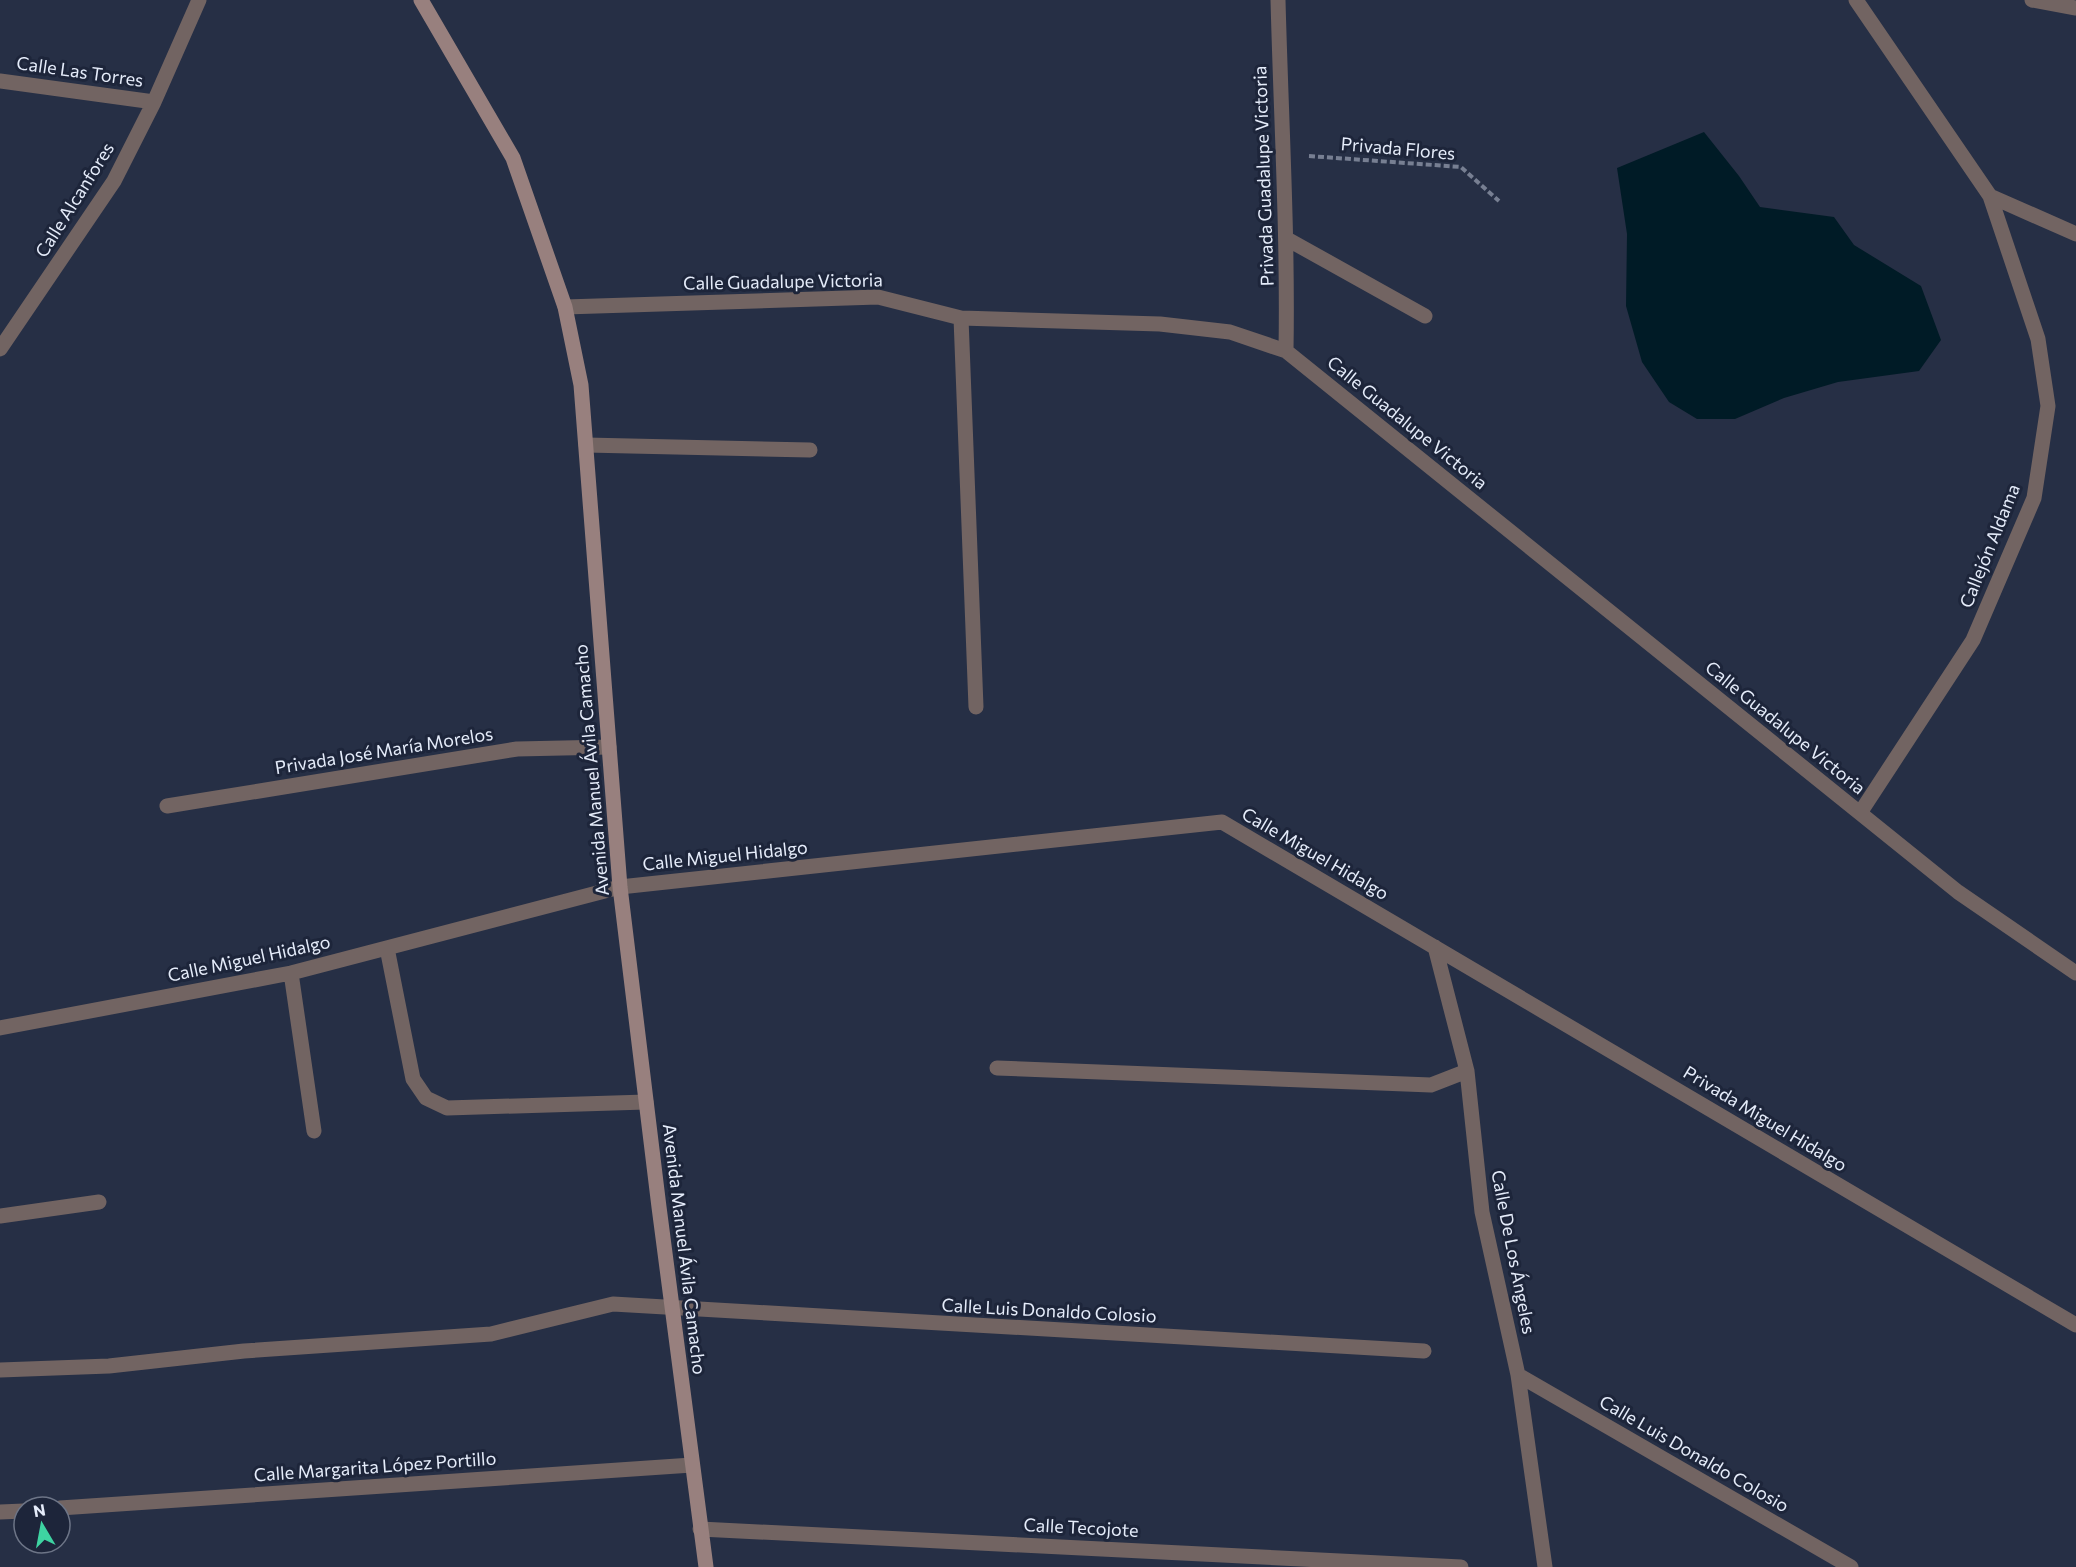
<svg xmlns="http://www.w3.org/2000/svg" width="2076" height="1567" font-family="Commissioner,sans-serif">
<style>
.water{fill:#001b26}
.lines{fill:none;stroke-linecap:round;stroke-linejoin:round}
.path{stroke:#777f92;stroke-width:4;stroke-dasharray:6 3;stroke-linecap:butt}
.street{stroke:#726462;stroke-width:15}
.secondary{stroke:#98807e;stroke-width:15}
.labels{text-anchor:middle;stroke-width:6;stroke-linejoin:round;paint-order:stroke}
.street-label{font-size:18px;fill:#e5ecfa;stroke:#1d253a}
</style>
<rect width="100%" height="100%" fill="#262f45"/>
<path class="water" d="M1704,132l35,44 21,31 74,10 20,28 67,41 20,54 -22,31 -81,11 -54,16 -49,21h-38l-28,-17 -27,-40 -16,-56 1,-72 -10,-66z"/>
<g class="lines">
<path class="path" d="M1309,156l152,11 38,34"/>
<path class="street" d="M1278,0c3,117 10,234 8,351
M1856,0l134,196 86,38
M2032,0l44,8
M0,81l154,21
M1287,239l138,77
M565,307l313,-10 83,21 199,6 70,8 56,19 672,541 118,81
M961,318l15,389
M0,349l114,-168 40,-79 45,-102
M586,445l224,5
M167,806l350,-57 92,-2
M1860,813l113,-173 61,-142 14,-92 -10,-67 -48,-143
M1435,947l32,124 15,141 36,163 27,192
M387,948l26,131 13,19 21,10 199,-6
M291,973l23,158
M0,1028l291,-55 329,-86 602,-65 854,503
M997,1068l434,17 36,-14
M0,1216l99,-14
M0,1370l109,-4 135,-15 247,-17 122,-30 811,47
M1518,1375l333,192
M60,1508l632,-43
M0,1512l24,-1
M700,1529l761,38"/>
<path class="secondary" d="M421,0l92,158 52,149 16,78 39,502 39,320 47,360"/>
</g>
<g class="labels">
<g class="street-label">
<text transform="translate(80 72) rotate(8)" y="6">Calle Las Torres</text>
<text transform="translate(1398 149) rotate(5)" y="6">Privada Flores</text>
<text transform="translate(1264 176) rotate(-92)" y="6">Privada Guadalupe Victoria</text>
<text transform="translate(75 200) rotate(-58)" y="6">Calle Alcanfores</text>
<text transform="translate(783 282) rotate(-1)" y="6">Calle Guadalupe Victoria</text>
<text transform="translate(1407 423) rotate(39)" y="6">Calle Guadalupe Victoria</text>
<text transform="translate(1990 546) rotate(-68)" y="6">Callejón Aldama</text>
<text transform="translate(1785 728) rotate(39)" y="6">Calle Guadalupe Victoria</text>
<text transform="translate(384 751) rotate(-9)" y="6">Privada José María Morelos</text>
<text transform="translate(592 770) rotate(-95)" y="6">Avenida Manuel Ávila Camacho</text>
<text transform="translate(1315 854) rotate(30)" y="6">Calle Miguel Hidalgo</text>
<text transform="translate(725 856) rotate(-6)" y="6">Calle Miguel Hidalgo</text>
<text transform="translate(249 959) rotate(-12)" y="6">Calle Miguel Hidalgo</text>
<text transform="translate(1765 1119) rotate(31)" y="6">Privada Miguel Hidalgo</text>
<text transform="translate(684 1249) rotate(83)" y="6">Avenida Manuel Ávila Camacho</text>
<text transform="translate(1513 1252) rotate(79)" y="6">Calle De Los Ángeles</text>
<text transform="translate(1049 1311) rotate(3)" y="6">Calle Luis Donaldo Colosio</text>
<text transform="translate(1694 1454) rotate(30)" y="6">Calle Luis Donaldo Colosio</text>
<text transform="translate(375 1467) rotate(-4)" y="6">Calle Margarita López Portillo</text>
<text transform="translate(1081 1528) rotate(3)" y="6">Calle Tecojote</text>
</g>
</g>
<g transform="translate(42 1525) rotate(350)"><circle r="28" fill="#1d253a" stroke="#6d7587" stroke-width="1.5"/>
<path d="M0-4.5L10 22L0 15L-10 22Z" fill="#3ed4a2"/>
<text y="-9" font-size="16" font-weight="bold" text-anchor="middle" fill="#e5ecfa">N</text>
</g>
</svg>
